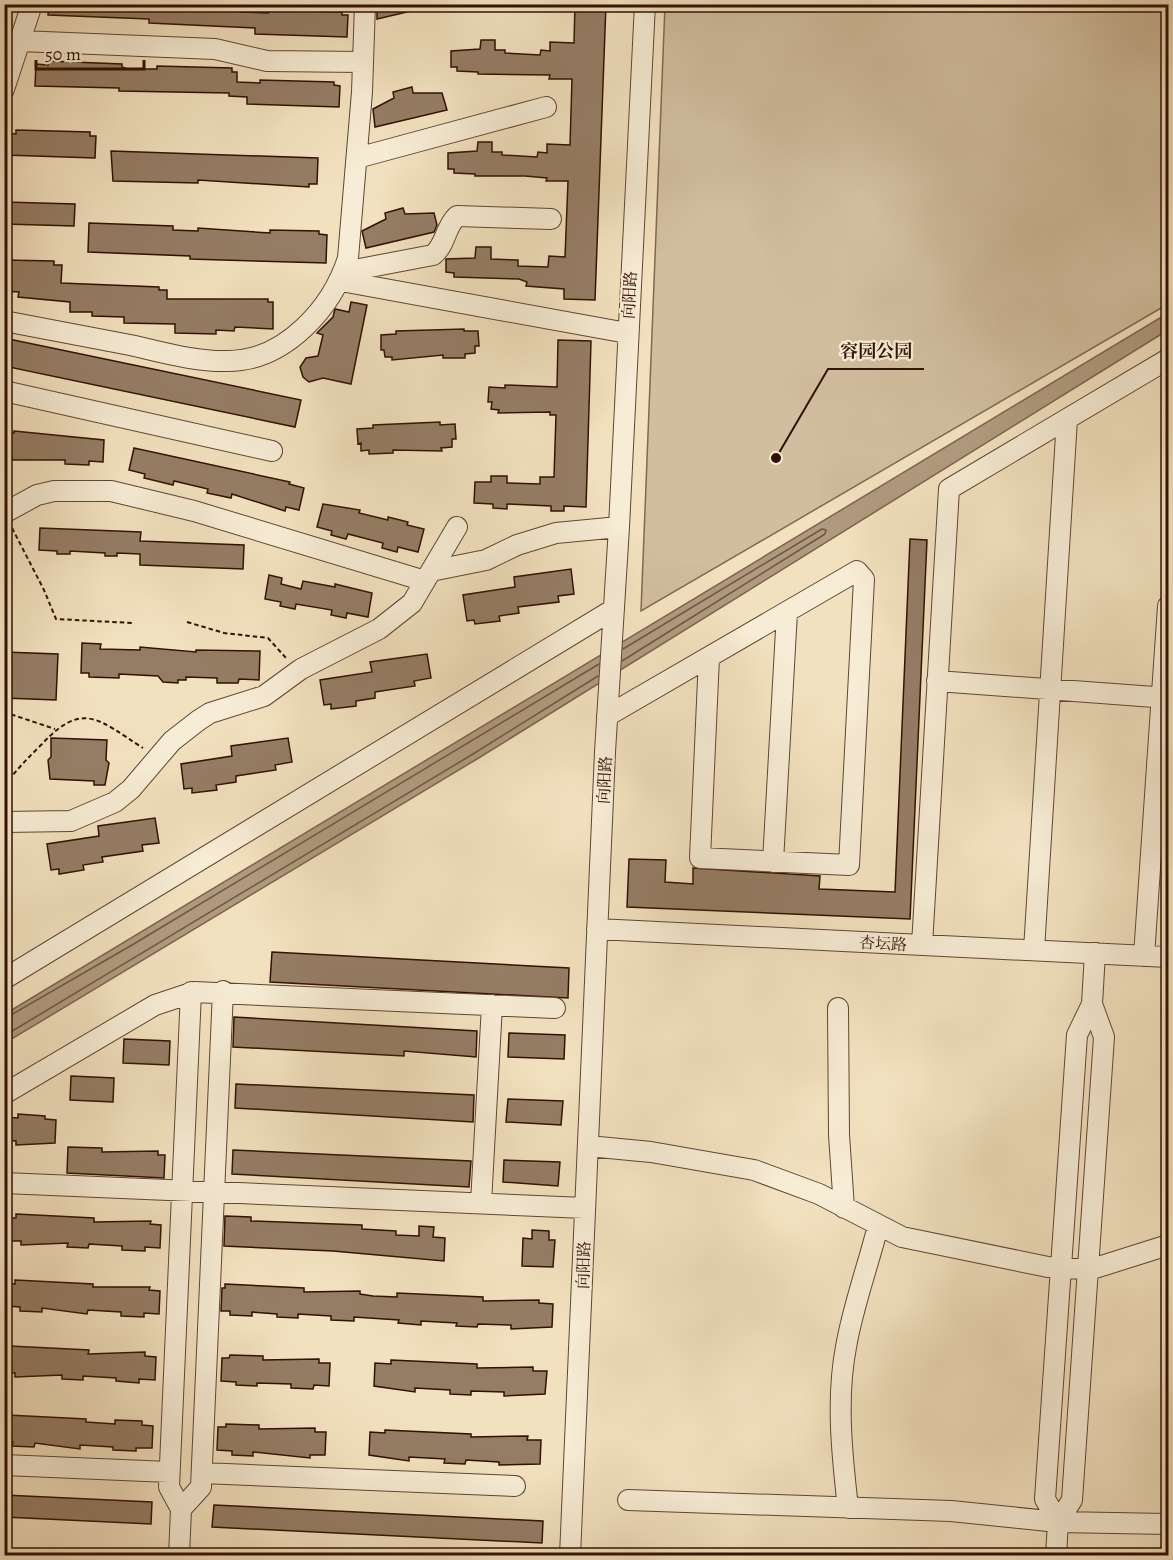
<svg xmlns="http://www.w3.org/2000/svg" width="1173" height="1560" font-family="Alegreya,'Noto Serif SC',serif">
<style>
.green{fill:#d1be9f;stroke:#816851;stroke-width:1.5}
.water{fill:#b09a7f;stroke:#7d634d;stroke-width:1.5}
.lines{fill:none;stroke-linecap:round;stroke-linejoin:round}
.shore{stroke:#705641;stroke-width:1.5}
.building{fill:#957d65;stroke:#311103;stroke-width:1.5}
.minor-casing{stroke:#614532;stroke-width:22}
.path{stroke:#311103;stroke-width:2;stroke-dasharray:4.5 3;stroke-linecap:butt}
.minor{stroke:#f7ecd5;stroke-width:20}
.labels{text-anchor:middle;stroke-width:4.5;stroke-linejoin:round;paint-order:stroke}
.street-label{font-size:16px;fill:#311103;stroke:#f7ecd5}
.leader{fill:none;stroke:#311103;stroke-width:2}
.callout-dot{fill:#311103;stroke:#f7ecd5;stroke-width:2}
.callout-label{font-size:18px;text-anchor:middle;font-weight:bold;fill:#311103;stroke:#f7ecd5;stroke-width:4.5;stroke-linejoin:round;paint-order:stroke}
</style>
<rect width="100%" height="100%" fill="#f2e1bf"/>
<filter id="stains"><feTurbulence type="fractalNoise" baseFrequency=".00333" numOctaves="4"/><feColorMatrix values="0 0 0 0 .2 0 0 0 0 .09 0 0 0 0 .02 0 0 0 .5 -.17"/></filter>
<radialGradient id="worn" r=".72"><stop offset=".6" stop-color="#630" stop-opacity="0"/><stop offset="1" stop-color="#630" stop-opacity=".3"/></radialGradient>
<path class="green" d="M665,5h503v299l-527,307z"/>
<path class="water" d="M1168,313v17l-691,429 -472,284v-29z"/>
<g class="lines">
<path class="shore" d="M622,661l203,-127 1,-4 -4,-1 -199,120
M4,1019l128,-74 467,-281
M4,1036l469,-282 125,-78"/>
</g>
<path class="building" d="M49,4h193l-1,8 27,1v-3l74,2v3h6l-1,22 -92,-3v-6l-106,-5v-4l-101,-4z
M377,4h43v5l-43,10z
M575,4h31l-11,296 -31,-1v-10l-38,-3 1,-4 -8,-3 -65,-2v-4l-8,-1v-13l29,-1 1,-11h15v12l27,1v6l30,1 1,-11 16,1 3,-76h-22l1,-3 -22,-2h-50v-2l-21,-1v-4h-6v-16l29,-2 1,-9h14v10h10v3l35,2 1,-5 9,1v-9l23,1 2,-66h-23l1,-4 -72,-1v-2l-21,-1v-4h-6v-16l29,-2 1,-9h14v10h10v3l35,2 1,-5 9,1v-9l24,1z
M48,61l74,3v3l6,2h29v-3l75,2v4h5v10l23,1v-3l74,2v3l6,1 -1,21 -92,-3v-7l-18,-1v-3l-110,-2v-3l-84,-2 1,-22 12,1z
M412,87l1,6h29l5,17 -72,17 -2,-18 21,-11 -1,-6z
M16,130l74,2v4h6l-1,22 -91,-3v-22l12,1z
M111,151l207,7 -1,26h-8v3l-111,-7v3l-85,-2z
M4,202l71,2 -1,22 -70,-2z
M403,208l2,6 29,-1 3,12 -3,7 -68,16 -4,-17 24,-12 -1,-6z
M89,223l84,3v4l25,1v-3l72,5v-3l49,1v3l8,1 -1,28 -136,-4v-3l-102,-4z
M4,260l50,1v4h8l-1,18 98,4v3h8v9h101v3h5v27l-38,-2 -1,4 -18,-1v4l-41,-1v-9l-51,-1v-6l-32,-1v-4h-22v-10l-52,-5 1,-5 -15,-1z
M351,302l16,3 -16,79 -28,-6 -14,4 -6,-5 -3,-10 6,-9 12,-2 5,-21 -6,-2 16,-16 2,-8 14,3z
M464,329v2h14l1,15h-4v7l-10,1v4h-22v-3l-51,5v-3h-7l-1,-7h-3v-15l15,-1v-3z
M4,338l297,62 -6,27 -291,-61z
M558,340l33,1 -5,166 -22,-1v5h-13v-5l-44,-2v5l-14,-1v-4l-19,-1 1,-21h16v-6h16v7l33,1v-7h14l2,-62h-6v-3l-52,1 1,-3 -8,-1 1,-7h-4l1,-15 16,1v-3l52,2z
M440,422v3l15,-1 1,15h-4v8l-11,1 1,3 -49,-1v3l-24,1v-4l-8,1v-8l-3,1 -1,-15 16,-1v-3z
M14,431l90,9 -1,22 -14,-1v4l-24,-1v-4h-53v-4l-8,-1v-22h10z
M134,448l156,34 -1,2 15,4 -5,22 -13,-3 -1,4 -53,-17 -1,4 -24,-5 1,-4 -34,-8 -1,4 -29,-7 1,-4 -16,-4z
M323,504l37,6 -1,3 29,7v-3l20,5 -1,3 17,4 -6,23 -20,-5 -1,5 -15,-4 1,-5 -35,-9 -2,5 -15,-4 1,-4 -15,-4z
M40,528l101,4 -1,9 104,4 -1,24 -103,-4v-11l-23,-1v3h-12v-3l-35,-2v3h-13v-3l-18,-1z
M910,539l17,1 -17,379 -283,-12 2,-48 37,1 -1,22 28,2v-16l127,8 -1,13 76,3z
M571,569l3,25 -16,2 1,6 -41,5 1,6 -20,3 1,5 -25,3 -1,-4 -7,1 -4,-26 52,-8 -1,-10z
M269,575l13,3 -1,6 20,5 2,-8 32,6v-3l37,9 -4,24 -21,-4 -1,5 -15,-3 1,-5 -36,-6 -1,5 -15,-3 1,-4 -16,-3z
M82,643l19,1 -1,5 40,1v-3l56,5v-2l64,1 -1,29 -20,-1 -1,4h-21v-5l-31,-1v3h-8v3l-15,-1 -5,-6 -39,-2v4l-30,-1v-4h-8z
M4,652l54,2 -2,46 -52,-2z
M427,654l4,24 -17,3 1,5 -40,6v6l-19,3v5l-25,3v-5l-7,1 -4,-25 52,-8 -2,-10z
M51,738l56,2 -1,20 3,3 -4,22h-11v-4l-44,-2 -2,-19 3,-3z
M288,738l4,24 -17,3 1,5 -40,6v6l-20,3 1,5 -25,3v-5l-8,1 -3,-25 51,-8 -1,-10z
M155,818l4,25 -17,2 1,6 -41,6 1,5 -20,3 1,5 -25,4v-5l-8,1 -4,-26 52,-8 -1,-10z
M272,952l297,16 -1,30 -298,-16z
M234,1017l243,14 -1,26 -72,-6v5l-171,-9z
M509,1033l56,2 -1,24 -56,-2z
M124,1039l46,2 -1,24 -46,-2z
M71,1076l43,2 -1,24 -43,-2z
M236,1084l238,11 -1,27 -238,-14z
M508,1099l55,2 -2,24 -55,-3z
M18,1114l27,2v3l11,1 -1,23 -39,2v-4l-12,-1v-23l14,1z
M68,1147l34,1v4l56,-1v4h7l-1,23 -97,-5z
M233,1150l238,11 -2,26 -237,-13z
M504,1160l56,2 -2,24 -55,-4z
M16,1214l78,4v4l57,-1 -1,3 11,1 -1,23 -15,-1v4l-23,-1v-4l-33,-2 -1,4 -21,-1 1,-4 -47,2v-4h-12l1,-23h6z
M225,1216l26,1v4l111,4v4l34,2v4l23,1v-10l15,1 -1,10 12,1 -1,23 -111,-10 -109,-5z
M532,1230l17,1v9h6l-2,27 -31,-1 1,-28 9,1z
M15,1280l78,4v3h57l-1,3 11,1 -1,23 -15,-1v4l-23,-1v-4l-33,-2 -1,4 -45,-6v4l-22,-1v-4l-13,-1 2,-23 6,1z
M225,1284l79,4v4l56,-1v3l13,2 24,1v-4l86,4v4l56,-1v3l14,1 -1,23 -41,2v-4l-33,-1 -1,3 -21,-1 1,-3 -36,-2v4l-23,-2 1,-3 -45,-3v4l-23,-1v-4l-33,-2v4l-21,-1v-3l-25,-2v4l-22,-1v-4h-9l1,-23h3z
M10,1346l79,4 -1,4 57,-2v4l11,1 -1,23 -16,-1v4l-23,-2v-3l-33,-2v4l-21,-1v-4l-47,2v-4l-11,-1v-23l6,1z
M230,1355l33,1v4l56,-1v4h11l-1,23 -15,-1 -1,4 -22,-1v-4l-34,-1v3l-21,-1v-3l-15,-1 1,-23h7z
M391,1360l86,4v4l56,-1v4h14l-2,23 -41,2v-4l-33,-1v4l-21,-1v-4l-35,-2v4l-41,-6 1,-23 16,1z
M7,1415l79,4v3l29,2v-4l27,1v4l11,1 -1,22h-16v3l-23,-1v-3l-33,-2v4l-45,-6 -1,4 -22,-1 1,-4 -9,-1v-23z
M226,1424l33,1v4l56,-1v4h11l-1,23h-15v3l-57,-6v4l-21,-1v-4l-15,-1 1,-23h8z
M385,1430l86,4v3l57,-1 -1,4h14l-1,24 -41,1v-3l-33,-2 -1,4 -21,-1 1,-4 -36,-2v4l-40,-6 1,-23 15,1z
M4,1495l148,7 -1,22 -147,-7z
M214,1505l329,16 -1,22 -330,-16z"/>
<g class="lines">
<g class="minor-casing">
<path id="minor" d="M20,41l195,8 52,12 96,1
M4,89l28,-85
M357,158l189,-51
M344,272l89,-17c13,-10 12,-28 24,-39l94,3
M341,281l286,52
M4,321c42,8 84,16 126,24 32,7 65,17 98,16 57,0 104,-53 120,-103l14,-166 3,-88
M4,391l268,60
M4,513l33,-18 17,-4h57l83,20 231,70
M431,571l55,-11 31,-15 39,-12 63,-6
M937,681l231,17
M607,716l250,-145 7,8 -15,286 -149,-7 9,-201
M4,822l67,-1 44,-19 16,-13 41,-48 27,-21 11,-7 54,-17 37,-27 78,-40 33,-26 45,-76
M773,862l14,-250
M597,929l571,28
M922,945l27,-456 219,-130
M1034,950l33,-531
M1144,956l24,-350
M4,979l610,-370
M838,1008l1,127 5,73
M4,1094l151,-89 39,-13 361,16
M588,1146l63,6 103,18 65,24 83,43 146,30 44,2 76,-24
M4,1183l581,25
M481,1203l11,-198
M4,1465l165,7
M202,1473l313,13
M628,1500l323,11 107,11 110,2
M848,1508c-6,-53 -12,-109 -2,-161 7,-41 22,-81 32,-121
M181,1509l-12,-22 22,-495
M1058,1522l-13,-23 32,-464 15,-31 3,-51
M179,1556l2,-47 20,-22 22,-496
M570,1556l35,-804 14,-225 26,-523
M1056,1556l2,-34 14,-22 32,-463 -12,-33"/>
</g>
<path class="path" d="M12,528l32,62 12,29 76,4
M187,622l37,11 44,5 18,20
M4,712l51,17
M4,786c12,-16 24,-28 38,-42 41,-44 57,-24 101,4"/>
<use href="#minor" class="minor"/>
</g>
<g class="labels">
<g class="street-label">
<text transform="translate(629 295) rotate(-87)" y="6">向阳路</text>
<text transform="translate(604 780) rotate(-87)" y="6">向阳路</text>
<text transform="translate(883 943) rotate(3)" y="6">杏坛路</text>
<text transform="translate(583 1265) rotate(-88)" y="6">向阳路</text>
</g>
</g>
<path class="leader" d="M776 458L828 369H924"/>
<circle class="callout-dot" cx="776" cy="458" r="6"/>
<g class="callout-label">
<text x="876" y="357">容园公园</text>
</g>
<rect width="1173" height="1560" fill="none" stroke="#f2e1bf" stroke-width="24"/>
<rect x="6" y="6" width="1161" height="1548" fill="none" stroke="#311103" stroke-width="3"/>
<rect x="12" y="12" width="1149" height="1536" fill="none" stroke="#311103" stroke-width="1.5"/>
<path d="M36 60v9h108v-9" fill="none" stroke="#311103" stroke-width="3"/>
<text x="45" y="60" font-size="18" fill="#311103" stroke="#f7ecd5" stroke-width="4.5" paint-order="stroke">50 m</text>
<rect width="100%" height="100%" filter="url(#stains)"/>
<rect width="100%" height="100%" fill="url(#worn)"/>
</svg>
